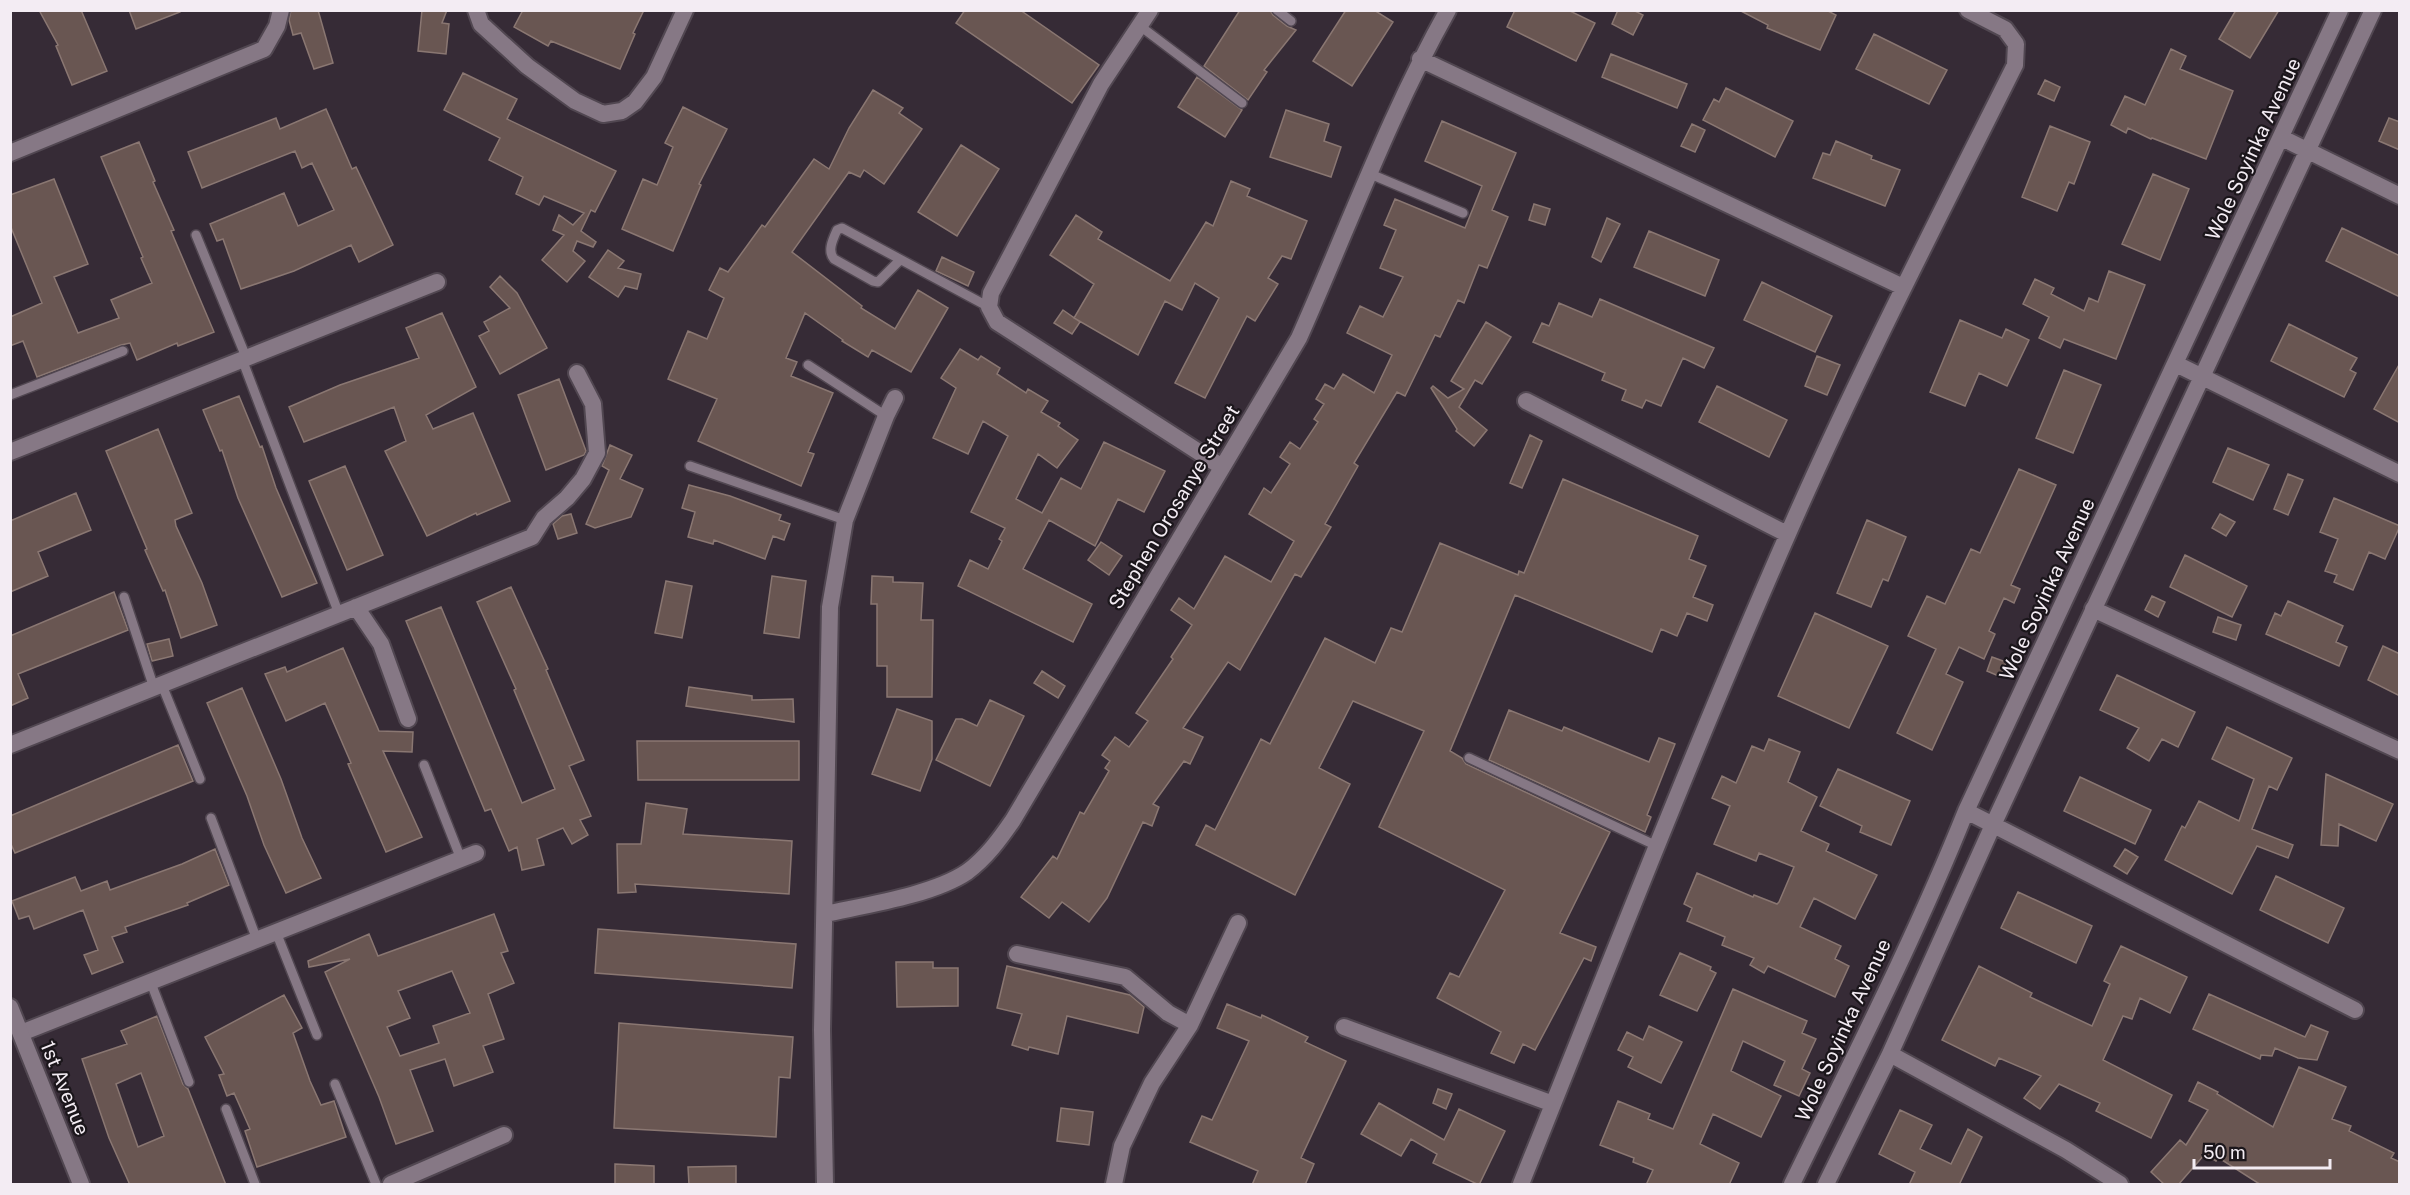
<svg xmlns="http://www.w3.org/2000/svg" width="2410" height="1195" font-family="'Public Sans',sans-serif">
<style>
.building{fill:#695652;stroke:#8a7772;stroke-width:1.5;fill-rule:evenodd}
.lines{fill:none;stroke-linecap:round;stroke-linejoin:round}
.service-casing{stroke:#514751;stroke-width:12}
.minor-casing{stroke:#514751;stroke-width:20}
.tertiary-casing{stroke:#514751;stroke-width:20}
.service{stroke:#867885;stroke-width:9}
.minor{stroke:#867885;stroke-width:16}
.tertiary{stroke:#867885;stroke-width:16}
.labels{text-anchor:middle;stroke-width:4.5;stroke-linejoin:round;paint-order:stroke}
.street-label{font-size:20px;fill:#f3ecf3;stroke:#1b161b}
</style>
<rect width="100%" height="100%" fill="#362b36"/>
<path class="building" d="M39,10h42l26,61 -35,14 -16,-39 2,-1z
M129,10h51v2l-44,17z
M291,10h27l15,53 -19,6 -13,-36 -8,2 -4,-15z
M422,10h25l-5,13 7,1 -3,30 -28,-3z
M523,10h121l-11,23 2,1 -15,35 -69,-28 -3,5 -34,-19z
M965,10h55l79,55 -27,38 -116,-80z
M1240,10h30l3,5 14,11 9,4 -32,40 3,2 -19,28 -44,-34z
M1346,10h28l19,12 -41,64 -39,-25z
M1515,10h53l27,13 -19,38 -69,-34z
M1618,10h15l10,5 -10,20 -21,-11z
M1739,10h87l10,5 -16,35 -53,-22 1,-3z
M2236,10h43l-29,48 -31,-19z
M1874,34l73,36 -18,34 -73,-35z
M2171,49l15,7 -6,13 53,22 -27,68 -54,-21 -1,1 -23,-11 -2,5 -15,-8 14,-29 20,9z
M1611,54l76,30 -10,24 -75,-31z
M463,73l54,26 -10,20 109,52 -21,41 -4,-2 -10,21 15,11 -3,5 -16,-6 -4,10 12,10 -18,21 -25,-22 22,-25 -11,-5 6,-15 14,10 11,-12 -40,-17 -5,9 -23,-11 7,-17 -34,-17 11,-22 -56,-28z
M1197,77l45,33 -17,27 -47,-30z
M2045,80l15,7 -6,14 -16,-7z
M1726,88l67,33 -18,36 -72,-37 11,-21 5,3z
M873,90l30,18 -4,5 23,16 -38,55 -20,-14 -4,7 -11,-5 -57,80 70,54 -1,2 34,21 23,-39 30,18 -37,64 -39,-22 -4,7 -26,-16 1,-1 -38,-27 -19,45 11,4 -6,14 42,17 -25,59 6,2 -13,32 -103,-45 19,-42 -49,-20 20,-48 19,8 17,-41 -15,-8 11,-22 8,4 34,-47 3,2 49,-68 15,10 20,-41z
M683,107l44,22 -28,55 2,1 -28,66 -51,-22 21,-50 14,6 16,-38 -8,-4z
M326,109l26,60 4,-2 37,78 -34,17 -8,-17 -57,26 -53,18 -18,-50 -6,2 -7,-17 74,-31 14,33 36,-16 -22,-47 -10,5 -7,-17 -93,37 -14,-36 88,-34 4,11z
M1286,110l43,14 -5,17 17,6 -10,30 -61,-20z
M2389,118l11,4v28l-21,-9z
M1442,121l74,32 -24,57 16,7 -21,51 -8,-3 -15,38 -6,-3 -18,37 -5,-2 -30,61 -8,-4 -43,71 4,3 -33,58 6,3 -30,50 -6,-3 -55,96 -12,-8 -45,66 20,9 -13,27 -6,-3 -31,43 6,3 -7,19 -9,-4 -36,76 -18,24 -27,-20 -13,16 -28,-21 32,-41 4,3 23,-47 4,2 25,-43 -4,-3 5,-7 -8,-6 13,-18 14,10 19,-26 -12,-8 37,-54 -2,-2 21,-32 -21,-15 8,-12 15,11 31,-53 46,26 23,-41 -45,-27 15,-26 7,5 19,-29 -10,-7 10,-15 10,7 18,-27 -4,-3 10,-15 -8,-5 9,-15 9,5 9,-15 31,19 18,-38 -45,-22 13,-27 23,11 20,-40 -23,-9 16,-38 -12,-5 11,-26 70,29 17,-42 -57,-25z
M1692,124l13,6 -10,22 -14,-6z
M2050,126l40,16 -16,42 -5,-2 -12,29 -35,-14z
M1836,141l36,15 -1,3 29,11 -15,36 -72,-28 10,-25 7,2z
M139,142l16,39 -2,1 21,48 -3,1 43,101 -36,14 -1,-3 -40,17 -7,-17 -9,2 -84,32 -14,-36 -13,5v-29l32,-14 -32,-78v-30l44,-16 34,85 -34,13 24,56 41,-15 -8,-18 41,-17 -11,-25 2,-1 -42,-100z
M961,145l38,24 -42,67 -39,-24z
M2153,174l36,15 -29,71 -38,-16z
M1231,181l19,8 -3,7 60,25 -16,38 -9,-3 -14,22 10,6 -23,37 -8,-5 -42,82 -30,-15 44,-85 -24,-15 -13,27 -17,-9 -27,54 -64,-37 20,-34 -44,-29 26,-40 26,17 -4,7 72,42 36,-59 7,4z
M1534,204l16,5 -5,16 -16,-5z
M1607,218l13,6 -19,38 -9,-5z
M2342,228l58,28v41l-74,-36z
M1649,231l70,29 -14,36 -71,-29z
M608,250l16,11 -6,7 23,6 -4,15 -12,-3 -7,11 -29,-20z
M942,257l32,15 -6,14 -32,-15z
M2109,271l36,14 -29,74 -52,-20 -4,9 -21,-10 10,-21 -26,-13 12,-25 19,9 -3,6 33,17 5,-13 9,4z
M500,276l17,17 30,55 -47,26 -21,-38 10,-5 -5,-9 26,-14 -20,-21z
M1762,282l70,34 -17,36 -71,-32z
M1600,299l114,49 -10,20 -21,-10 -22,48 -15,-6 -4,8 -20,-8 4,-10 -24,-10 3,-7 -72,-31 9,-19 7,3 10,-23 33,14z
M1063,310l17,12 -8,12 -18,-11z
M442,313l34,74 -50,28 7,14 40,-16 37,88 -33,14 -1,-2 -49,23 -42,-85 21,-10 -12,-34 -90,35 -15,-35 51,-22 79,-27 -13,-30z
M1960,320l42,18 4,-9 23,11 -22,46 -28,-13 -14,33 -35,-14z
M1486,322l25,15 -29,47 -7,-4 -16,27 28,23 -13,16 -18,-15 1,-2 -26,-41 2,-2 15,12 16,-9 -13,-8z
M2289,324l68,34 -7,12 6,3 -12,24 -73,-36z
M960,349l18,11 3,-4 19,12 -3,6 29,19 2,-4 20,12 -7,11 19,11 -2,3 20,14 -21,28 -19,-14 -22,45 26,14 19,-35 20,11 23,-47 61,29 -21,41 -26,-13 -23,47 -46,-26 -26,49 69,35 -19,38 -115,-56 12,-26 18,9 14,-28 -3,-2 6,-11 -34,-16 37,-76 -25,-15 -15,33 -35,-16 23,-50 -15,-10z
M1817,356l23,9 -13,30 -22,-9z
M2400,363v60l-26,-14z
M2064,370l37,15 -28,68 -37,-15z
M559,379l27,72 -2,4 -38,15 -28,-75z
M1717,386l70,34 -18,37 -70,-35z
M239,396l21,51 2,-1 14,42 41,95 -35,14 -44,-99 -16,-48 -2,1 -17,-41z
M158,429l34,84 -17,7 1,6 26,57 15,42 -36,13 -16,-48 -2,1 -18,-41 2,-1 -41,-98z
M1530,435l12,6 -20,47 -12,-5z
M610,445l22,10 -12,24 23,10 -12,28 -36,11 -9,-4 23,-54 -7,-4z
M2228,448l41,17 -16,35 -40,-18z
M345,466l38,89 -36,15 -38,-89z
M2019,469l37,16 -45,100 9,4 -6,14 -10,-5 -15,33 6,3 -11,25 -25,-12 -13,27 17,8 -31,68 -35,-17 39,-84 -28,-13 19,-40 18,8 26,-55 9,4z
M2288,474l15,6 -15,35 -14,-6z
M1563,479l135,57 -9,23 17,7 -13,31 20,8 -6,16 -20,-8 -10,23 -16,-7 -9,23 -137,-57 -65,156 12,7 4,6 144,68 -50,101 36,14 -5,14 -7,-3 -49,92 -12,-6 -9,19 -23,-10 10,-21 -64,-34 13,-25 9,4 46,-87 -126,-63 45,-96 -71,-30 -34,67 31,16 -55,111 -99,-50 10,-20 9,5 46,-91 9,5 55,-106 50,25 16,-35 11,4 38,-89 78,32 1,-4 5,2z
M689,485l41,11 51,19 -2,5 11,4 -6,16 -11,-4 -8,23 -51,-19 -1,4 -25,-7 7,-25 -13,-4z
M76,493l15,37 -53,22 10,24 -38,16v-71z
M2334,498l66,28 -15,33 -16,-7 -16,38 -19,-8 3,-7 -12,-4 13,-32 -18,-7z
M571,514l6,19 -19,6 -5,-15 9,-8z
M2220,514l15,8 -9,14 -14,-8z
M1867,520l39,17 -18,44 -5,-2 -12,28 -34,-14z
M1101,542l21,14 -13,19 -21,-15z
M2185,555l62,31 -15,31 -62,-30z
M772,576l34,5 -7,57 -35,-5z
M872,576l21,1v5l30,1 -2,37h12l-1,77h-45v-31h-10v-62h-6z
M666,581l26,5 -10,52 -27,-5z
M511,587l37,82 -2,1 38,90 -15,6 22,50 -11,4 8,15 -16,9 -9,-16 -26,11 7,26 -22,5 -5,-23 -8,4 -18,-42 -6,2 -79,-190 35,-14 81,196 33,-14 -41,-99 2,-1 -39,-87z
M114,592l14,38 -110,44 10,24 -18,8v-70z
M2152,596l13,6 -7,15 -13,-7z
M2288,601l55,25 -7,16 11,5 -8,19 -73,-32 9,-21 6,3z
M1815,613l73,33 -39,82 -71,-32z
M2218,617l23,8 -5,15 -23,-8z
M169,639l4,17 -21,5 -5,-17z
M2383,646l17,8v42l-32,-16z
M343,648l36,83 34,1 -1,20 -29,-1 39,86 -36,15 -38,-88 3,-1 -26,-60 -39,18 -21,-47 20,-7 2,5z
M1992,657l14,5 -5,15 -14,-6z
M1042,671l23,15 -7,12 -24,-15z
M2117,675l78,37 -17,35 -16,-8 -13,22 -22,-13 12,-20 -39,-18z
M689,687l63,9v4l41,-1 1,23 -108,-16z
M242,688l39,91 21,59 19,40 -35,15 -22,-48 -17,-49 -40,-93z
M990,700l34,16 -34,70 -54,-26 20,-41h6l15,7z
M897,709l35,12v38l-12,32 -48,-17z
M1509,710l53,21 2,-4 85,35 10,-24 16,6 -28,71 4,2 -6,15 -156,-72z
M2227,727l65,31 -15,32 -8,-4 -17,43 41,16 -5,13 -31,-12 -25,48 -67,-34 17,-34 3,2 14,-27 40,20 15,-42 -42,-20z
M1769,739l31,13 -12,30 29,15 -16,34 28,13 -3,7 51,24 -22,44 -41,-21 -14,29 41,19 -6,13 14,7 -14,31 -67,-31 -4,7 -14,-8 4,-7 -32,-13 3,-8 -38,-16 5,-13 -8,-4 13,-31 56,24 1,-2 23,9 2,-2 15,-35 -35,-14 -3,8 -42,-17 16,-38 -18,-8 10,-22 14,7 16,-37 12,5z
M637,741h162v39h-161z
M178,745l15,36 -178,72 -5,-11v-26z
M1838,769l72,32 -19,44 -31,-13 2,-6 -42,-20z
M2326,774l67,30 -17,37 -37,-17 -1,22 -17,-1z
M2080,777l71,33 -16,34 -71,-33z
M646,803l41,6 -4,25 109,7 -3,53 -154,-10 1,8 -18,1 -1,-49h24z
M215,849l14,36 -42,18 1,2 -63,22 2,5 -15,5 11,25 -31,12 -8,-19 14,-5 -15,-40 -49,19 -5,-13 -10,3 -7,-18 63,-24 6,14 26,-10 3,9 72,-26z
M2125,849l13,8 -11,17 -13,-8z
M2276,876l68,32 -16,35 -68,-33z
M2018,892l74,34 -16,37 -75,-35z
M494,914l14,37 -7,2 13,30 -26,11 16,45 -21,7 10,26 -39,14 -9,-27 -35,11 23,61 -37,13 -17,-47 -54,-125 25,-13 -41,8 -1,-6 61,-27 9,22zM452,971l18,42 -37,13 6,17 -39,13 -13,-29 23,-9 -12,-27z
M598,929l198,15 -4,44 -197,-15z
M2121,946l66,31 -17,36 -30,-15 -8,21 -9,-3 -20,44 69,35 -21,43 -55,-27 4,-8 -41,-19 -19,25 -16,-11 17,-22 -42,-18 -4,8 -53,-26 37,-74 53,27 -2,4 62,29 18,-42 -6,-3z
M1680,953l31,14 -1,3 6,3 -19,38 -37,-16z
M896,962h37v6h25v38l-61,1z
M1007,966l123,29 14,12 -6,26 -71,-17 -9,38 -29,-7 -1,3 -16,-5 10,-31 -25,-6z
M1733,989l74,32 -5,12 14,6 -14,30 8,4 -11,23 -25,-11 11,-24 -42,-20 -12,30 50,25 -20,41 -48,-23 -13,30 39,19 -10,22h-83l7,-15 -20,-8 1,-4 -34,-13 18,-44 32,13 -2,5 25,10z
M2209,994l96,43 6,-12 17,7 -11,28 -19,-2 -23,-10 -3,8 -11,-1 -1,4 -67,-30z
M284,995l18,33 -9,5 17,48 11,24 13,-4 12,36 -89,30 -12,-36 5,-2 -16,-36 -7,3 -8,-21 5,-1 -19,-37z
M1227,1004l34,14 1,-3 46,22 -3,5 41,19 -45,97 13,6 -9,21h-53l6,-14 -68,-29 12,-26 10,4 37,-79 -32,-13z
M157,1016l26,68 5,5 38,96h-96l-21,-47 -27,-79 45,-15 -6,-13zM141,1073l23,63 -26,11 -22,-63z
M619,1023l174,14 -3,41 -11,-1 -3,60 -162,-9z
M1649,1026l33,16 -21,41 -33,-16 5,-10 -15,-7 9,-18 16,8z
M2299,1067l47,20 -14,32 19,7 -2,5 45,22 -3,5 9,4v23h-139l-42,-27 -3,3 -11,-7 -27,31h-13l-14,-13 29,-32 6,5 22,-35 -19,-9 9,-19 20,10 -1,2 56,33z
M1438,1089l14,5 -6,15 -13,-6z
M1379,1103l65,37 15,-31 46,22 -26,54 -46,-22 4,-9 -26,-15 -10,17 -40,-22z
M1061,1108l32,4 -4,33 -32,-4z
M1900,1110l32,15 -12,24 31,15 17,-35 14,8 -23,48h-50l6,-13 -36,-18z
M615,1164l39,2v19h-39z
M736,1166v19h-47l-1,-18z"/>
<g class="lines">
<g class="service-casing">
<path id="service" d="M1277,10l14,11
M1140,26l102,77
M1368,173l95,40
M196,235l50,122
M900,260l-22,22 -5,-1 -39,-22c-7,-8 -1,-20 3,-29l5,-2 147,79
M242,359l97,255
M808,365l78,51
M10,395l113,-44
M690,466l155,54
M124,597l30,91
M162,685l38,94
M1469,758l188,88
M424,765l37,94
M211,818l46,122
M276,932l41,103
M151,983l38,99
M335,1084l41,100
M226,1109l29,75"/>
</g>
<g class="minor-casing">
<path id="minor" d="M476,10l5,14 46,42 48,35 28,13 19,-3 13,-9 19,-25 31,-67
M1150,10l-49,74 -110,209 -2,14 8,15 225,145
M1420,59l483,228
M2282,138l118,58
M10,153l254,-104 13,-23 4,-16
M2176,364l224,110
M1526,401l261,133
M10,452l427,-170
M356,607l25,37 27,75
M2093,609l307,142
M10,745l522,-208 12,-19 23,-20 16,-19 14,-26 -4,-49 -16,-31
M1966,811l389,199
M825,914c41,-9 108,-19 142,-42 19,-14 33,-33 46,-52l286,-482c49,-110 90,-223 149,-328
M1017,954l108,23 43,36 22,12
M1344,1027l209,77
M21,1033l455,-180
M1890,1054l176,96 54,34
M391,1184l113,-49
M825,1184l-3,-154 8,-423 15,-87 41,-104 9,-18
M1114,1184l8,-38 30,-63 38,-58 48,-102
M1521,1184c87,-216 172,-434 266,-648 70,-160 150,-315 228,-471l1,-21 -11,-15 -37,-19
M1792,1184c60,-123 123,-246 174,-373l374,-801
M1826,1184l64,-130 103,-229 380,-815"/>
</g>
<g class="tertiary-casing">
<path id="tertiary" d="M10,1007l71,177"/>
</g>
<use href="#service" class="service"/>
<use href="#minor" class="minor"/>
<use href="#tertiary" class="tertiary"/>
</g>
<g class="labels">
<g class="street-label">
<text transform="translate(2253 149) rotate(-65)" y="7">Wole Soyinka Avenue</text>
<text transform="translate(1174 507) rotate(-59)" y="7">Stephen Orosanye Street</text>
<text transform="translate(2047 589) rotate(-65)" y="7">Wole Soyinka Avenue</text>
<text transform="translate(1843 1030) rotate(-65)" y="7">Wole Soyinka Avenue</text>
<text transform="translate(65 1088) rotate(68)" y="7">1st Avenue</text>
</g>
</g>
<rect width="2410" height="1195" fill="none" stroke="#f3ecf3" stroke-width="24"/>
<path d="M2194 1159v9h136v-9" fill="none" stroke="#f3ecf3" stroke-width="3"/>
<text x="2203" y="1159" font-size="18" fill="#f3ecf3" stroke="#1b161b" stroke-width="4.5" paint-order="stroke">50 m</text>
</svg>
